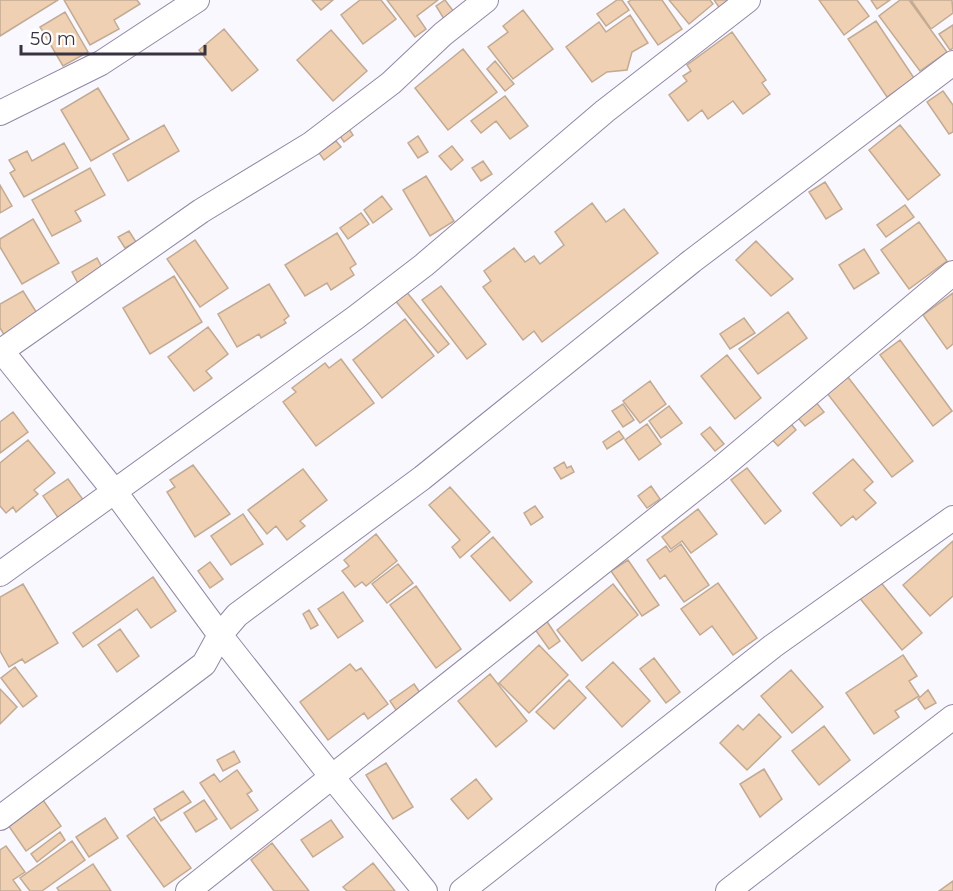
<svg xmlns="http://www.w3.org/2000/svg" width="953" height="891" font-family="Montserrat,sans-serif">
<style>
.building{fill:#efd0b2;stroke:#c2aa93;stroke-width:1.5}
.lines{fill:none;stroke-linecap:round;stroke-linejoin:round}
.minor-casing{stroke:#9188a4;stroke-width:26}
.minor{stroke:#fff;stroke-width:24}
</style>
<rect width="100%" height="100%" fill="#faf8ff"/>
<path class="building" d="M0,0h58l-58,36z
M64,0h73l3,4 -26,16 5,9 -29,16z
M312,0h21l-12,10z
M360,0h21l15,19 -33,25 -22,-29z
M387,0h51l-21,16 9,13 -11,8z
M445,0l9,12 -10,7 -8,-13z
M617,0h5l7,10 -23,16 -9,-12z
M631,0h31l20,29 -24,16 -30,-43z
M669,0h41l3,4 -24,20z
M714,0h20l-13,10z
M819,0h38l12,16 -25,19z
M871,0h19l-13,9z
M900,0h9l38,52 -27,19 -41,-55z
M911,0h41l1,13 -22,16z
M523,10l30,39 -40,30 -25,-32 20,-15 -5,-6z
M65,12l23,40 -25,14 -23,-39z
M630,15l18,28 -16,9 -5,18 -20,2 -15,10 -26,-35 33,-25 7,10z
M876,21l38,57 -27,19 -39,-58z
M953,25v23l-3,2 -11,-16z
M224,29l34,41 -26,21 -33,-41z
M331,30l36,41 -34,30 -36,-41z
M732,32l34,48 -4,3 8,11 -27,20 -10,-13 -25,18 -6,-9 -14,11 -19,-26 18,-14 -4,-5 8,-5 -4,-6z
M463,49l34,43 -49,38 -33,-42z
M495,61l19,23 -9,7 -18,-22z
M98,88l31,51 -38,22 -30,-51z
M943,91l10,14v27l-4,2 -22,-32z
M505,96l23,30 -18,13 -14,-18 -15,12 -10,-12z
M164,125l15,26 -51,30 -15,-27z
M900,125l40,50 -32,25 -39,-50z
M347,126l6,9 -9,7 -6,-9z
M418,136l10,16 -10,6 -10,-15z
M336,141l5,6 -17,13 -5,-7z
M64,143l14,25 -54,29 -14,-24 5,-3 -6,-10 18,-9 5,10z
M452,146l11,14 -12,10 -12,-14z
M483,161l9,13 -11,7 -9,-13z
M90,168l15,27 -30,16 6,10 -29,15 -20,-36z
M426,176l28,45 -24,15 -27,-46z
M825,182l17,27 -16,10 -17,-27z
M0,185l12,21 -12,7z
M382,196l10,13 -19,14 -9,-13z
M592,203l14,19 18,-13 34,44 -116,89 -8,-11 -11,9 -40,-53 8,-6 -7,-10 30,-23 11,14 9,-6 6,8 24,-19 -9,-13z
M905,205l9,12 -28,20 -9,-12z
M361,213l8,11 -21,15 -8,-11z
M33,219l26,44 -37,21 -22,-37v-8z
M919,222l28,39 -38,28 -28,-39z
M129,231l7,11 -11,6 -7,-11z
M337,233l19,31 -6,4 4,7 -23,15 -4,-7 -22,13 -20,-31z
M195,240l33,48 -28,19 -33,-48z
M756,241l37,38 -22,17 -35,-36z
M864,249l15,24 -25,16 -15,-24z
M97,258l8,15 -25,14 -8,-15z
M174,276l28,46 -52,32 -27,-46z
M269,284l20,32 -5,4 2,3 -25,15 -2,-4 -22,13 -19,-33z
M441,286l45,58 -19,15 -45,-59z
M405,290l44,54 -11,9 -44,-54z
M23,291l17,27 -34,20 -6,-10v-24z
M953,293v51l-6,5 -24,-34z
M788,312l19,26 -49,36 -19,-25z
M744,318l11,15 -25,16 -10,-15z
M405,319l29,37 -52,42 -29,-38z
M208,327l20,27 -22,17 6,7 -18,13 -26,-34z
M900,340l52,71 -19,15 -53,-71z
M727,355l34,43 -26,21 -34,-43z
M341,359l33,44 -58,43 -33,-44 13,-10 -4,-4 33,-25 4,5z
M844,372l69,89 -21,16 -69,-89z
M650,381l16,23 -26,19 -17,-22z
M811,396l13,16 -19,14 -13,-15z
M623,404l11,16 -11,7 -11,-16z
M669,406l13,17 -21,15 -12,-17z
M13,412l15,20 -28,21v-31z
M787,419l9,11 -18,16 -10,-11z
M647,424l14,20 -22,16 -14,-20z
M710,427l14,17 -9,7 -14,-17z
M619,431l5,7 -17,11 -4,-7z
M28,440l27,33 -21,17 4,4 -22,18 -3,-5 -7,6 -6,-7v-43z
M853,459l20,23 -9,8 12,13 -20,17 -3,-4 -12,10 -28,-33z
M564,462l3,6 4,-2 3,6 -13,7 -7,-11z
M193,465l37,49 -35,23 -28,-45 8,-5 -5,-7z
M747,468l34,43 -16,13 -34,-44z
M303,469l24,31 -27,21 5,5 -18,14 -11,-14 -9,8 -19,-24z
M68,479l16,22 -25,18 -16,-23z
M651,486l9,13 -13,9 -9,-12z
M450,487l40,45 -30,26 -8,-11 8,-7 -31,-35z
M535,506l8,11 -12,8 -7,-12z
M698,509l19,25 -26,19 -9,-12 -11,8 -9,-12z
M243,514l20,30 -32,21 -20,-29z
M376,534l21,27 -31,25 -4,-4 -7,5 -13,-16 7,-5 -5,-6z
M493,537l39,45 -22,19 -39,-45z
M953,541v55l-23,20 -27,-31z
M681,544l28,41 -25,17 -19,-27 -5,4 -13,-19 19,-14 4,6z
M628,560l31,45 -17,11 -31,-45z
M210,562l13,17 -13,9 -12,-17z
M398,564l15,19 -26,20 -15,-19z
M153,577l23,34 -25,17 -14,-19 -54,38 -10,-14z
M878,579l44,54 -20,17 -44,-54z
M718,583l39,55 -24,17 -21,-29 -12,9 -19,-26z
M23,584l35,59 -33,20 -3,-4 -13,8 -9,-16v-54z
M613,584l25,31 -56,46 -25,-31z
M416,586l45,63 -25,19 -46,-63z
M343,592l20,29 -25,17 -20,-29z
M309,610l9,15 -7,4 -8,-15z
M546,620l14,21 -11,8 -15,-21z
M120,629l19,27 -22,16 -19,-27z
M539,645l29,30 -39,38 -30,-30z
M903,655l14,21 -8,5 10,15 -24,15 4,6 -25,17 -28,-41z
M654,658l26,34 -14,11 -26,-34z
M613,662l37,39 -28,26 -36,-40z
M350,664l6,7 5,-3 27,36 -20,15 -4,-6 -36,27 -28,-38z
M15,667l22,29 -14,11 -22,-29z
M791,670l32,37 -31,26 -31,-37z
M490,674l37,47 -31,26 -38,-46z
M569,680l17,18 -32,31 -18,-17z
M414,684l9,13 -25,16 -8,-12z
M0,689l17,18 -17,17z
M928,690l8,13 -11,6 -7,-10z
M759,714l22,23 -34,33 -27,-27 18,-18 5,5z
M824,726l26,34 -31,25 -27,-34z
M234,751l6,11 -17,9 -6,-11z
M386,763l27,44 -20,12 -27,-44z
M764,769l18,30 -22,18 -20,-33z
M237,770l15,21 -5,3 11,16 -27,19 -31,-46 14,-9 6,8z
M476,779l16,20 -24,20 -17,-20z
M183,791l8,11 -30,19 -7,-12z
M43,800l18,26 -35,25 -18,-26z
M204,800l13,19 -21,13 -12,-19z
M154,817l37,51 -27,19 -37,-51z
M105,818l13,20 -29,19 -13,-20z
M331,820l12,17 -30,20 -12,-17z
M60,832l5,8 -28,22 -6,-8z
M72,841l13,19 -43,31h-12l-10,-13z
M272,843l37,48h-35l-23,-31z
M6,846l19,26 -12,8 8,11h-21v-41z
M373,863l22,28h-48l-4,-4z
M93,864l18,27h-52l-2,-3z
M953,881v10h-14z"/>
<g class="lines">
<g class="minor-casing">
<path id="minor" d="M0,113l101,-50 96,-63
M0,349l115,143 105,143 112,142 93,114
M0,352l201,-141 110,-67 80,-61 52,-49 43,-34
M0,574l355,-256 69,-53 181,-154 143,-111
M0,818l204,-154 16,-29 17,-20 185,-137 270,-217 261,-198
M188,891l533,-423 232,-195
M462,891l311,-245 180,-128
M728,891l225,-174"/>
</g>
<use href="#minor" class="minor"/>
</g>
<path d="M21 45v9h184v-9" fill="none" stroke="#37333f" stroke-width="3"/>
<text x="30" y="45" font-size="18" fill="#37333f" stroke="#ffffff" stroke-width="4.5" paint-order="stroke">50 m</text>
</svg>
